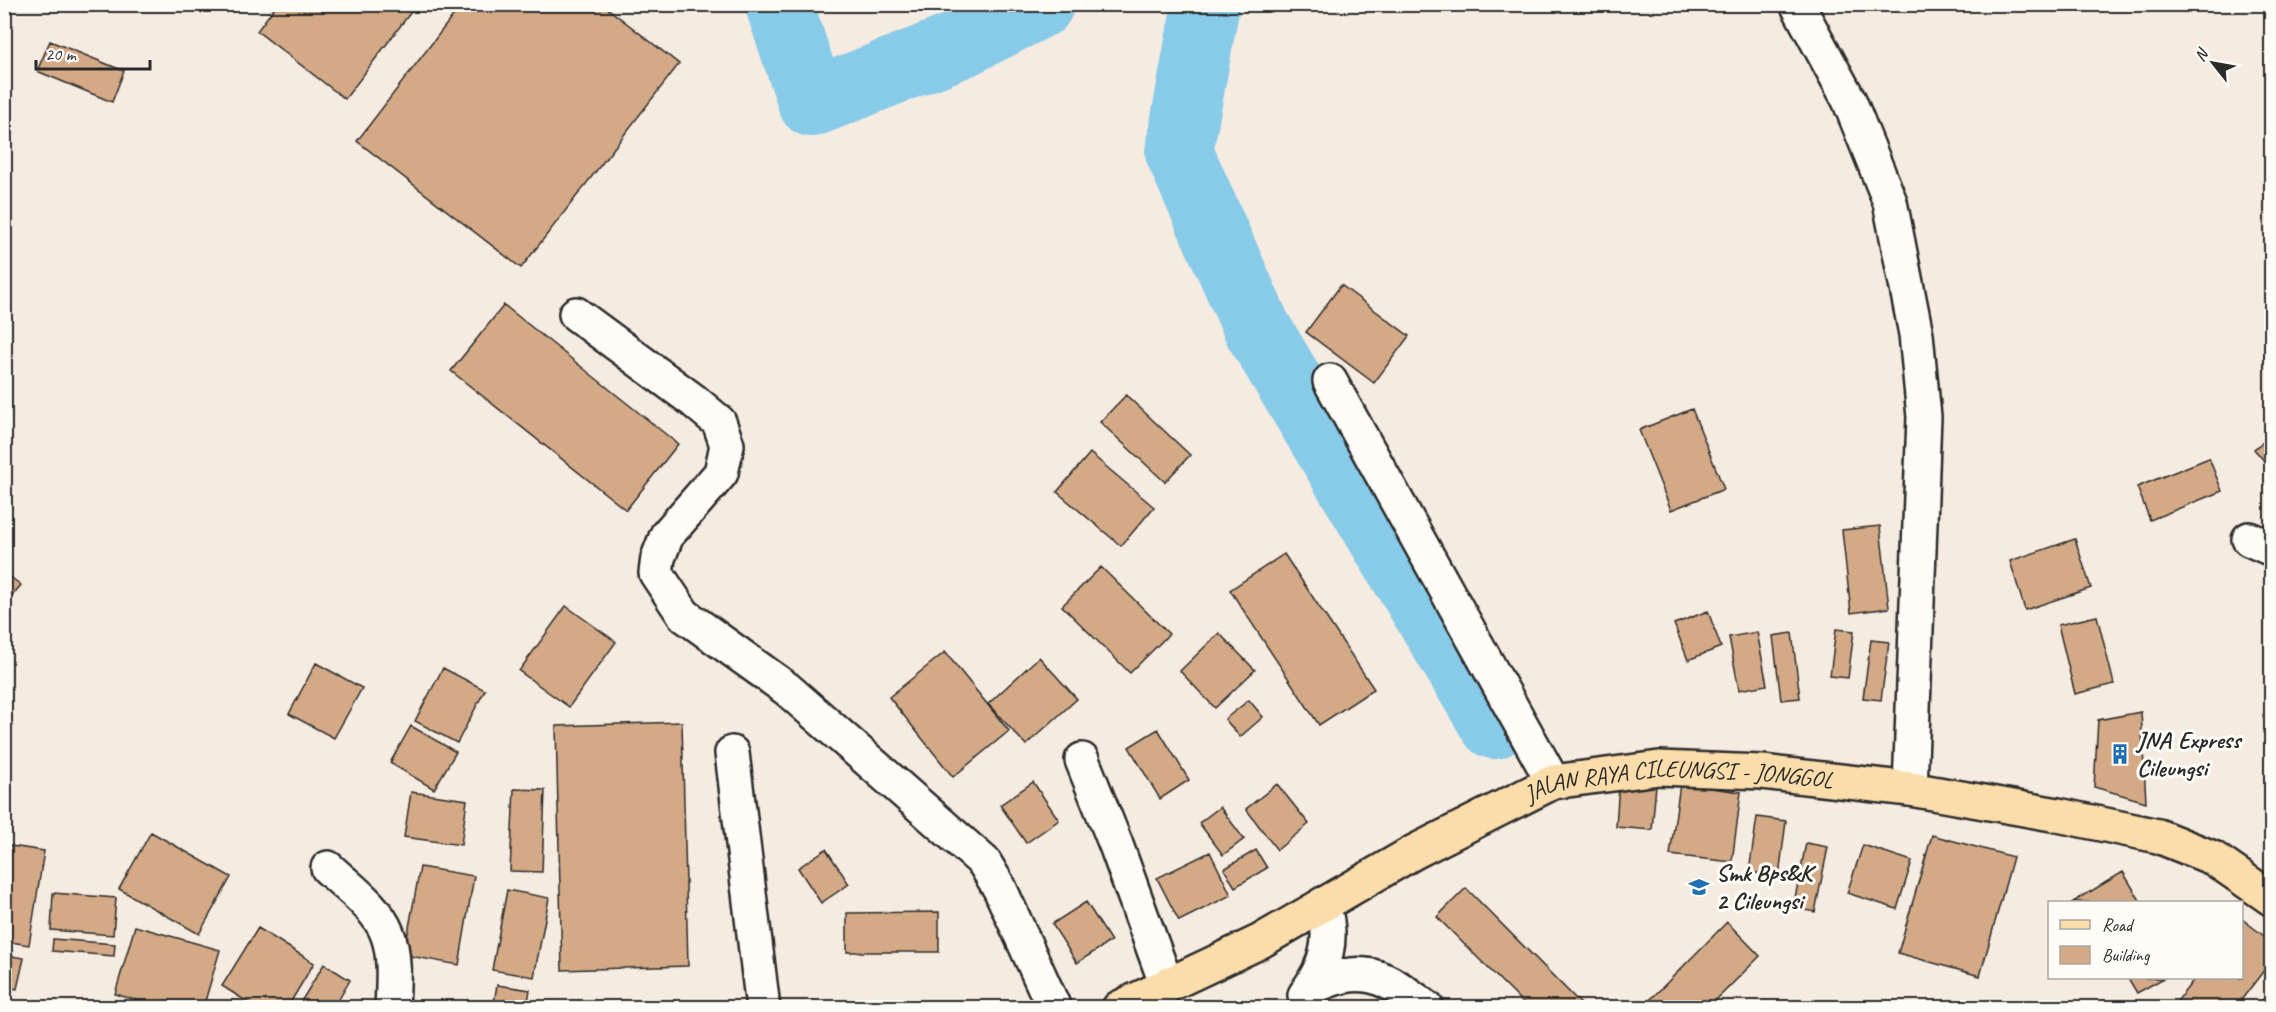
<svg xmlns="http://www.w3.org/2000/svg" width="2276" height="1012" font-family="Caveat,sans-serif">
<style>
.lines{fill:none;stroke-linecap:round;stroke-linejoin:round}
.river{stroke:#88cbe9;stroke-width:68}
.building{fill:#d4a985;stroke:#2b2b2b;stroke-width:1.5}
.minor-casing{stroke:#2b2b2b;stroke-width:38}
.major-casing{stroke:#2b2b2b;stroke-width:38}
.minor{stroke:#fdfcf7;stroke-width:33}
.major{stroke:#fbddab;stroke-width:33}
.labels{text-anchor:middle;stroke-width:6;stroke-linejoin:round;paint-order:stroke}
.poi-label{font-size:24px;font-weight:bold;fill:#2b2b2b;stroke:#fdfcf7;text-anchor:start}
.street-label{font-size:24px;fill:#2b2b2b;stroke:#fdfcf7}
</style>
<rect width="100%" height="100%" fill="#f5ebe0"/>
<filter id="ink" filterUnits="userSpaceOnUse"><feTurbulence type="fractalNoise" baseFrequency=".0167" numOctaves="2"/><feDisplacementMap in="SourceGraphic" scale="12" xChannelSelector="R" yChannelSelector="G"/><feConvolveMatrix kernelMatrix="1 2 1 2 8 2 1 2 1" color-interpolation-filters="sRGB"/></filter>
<g filter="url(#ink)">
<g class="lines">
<path class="river" d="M779,4l33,99 149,-59 79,-40
M1206,4l-27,148 78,176 237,397"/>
</g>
<path class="building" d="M277,4h140l-72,95 -88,-68z
M462,4h140l77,60 -158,204 -164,-127z
M50,41l74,30 -12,31 -75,-31z
M1341,285l68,51 -35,47 -68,-51z
M504,305l174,139 -52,66 -175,-139z
M1126,395l64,60 -25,27 -65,-60z
M1692,409l32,80 -53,21 -32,-80z
M2272,434v36l-18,-21z
M1090,453l64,54 -33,39 -64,-54z
M2209,458l13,33 -72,29 -13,-33z
M1880,526l9,82 -38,5 -9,-83z
M2075,539l16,49 -66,22 -15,-49z
M1284,554l90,135 -55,36 -89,-135z
M1101,567l68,67 -39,39 -68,-67z
M4,572l17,13 -17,20z
M566,606l50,36 -47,65 -50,-36z
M1708,611l13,36 -33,13 -14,-36z
M2097,616l17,68 -39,10 -17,-69z
M1836,629l18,2 -6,47 -18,-2z
M1757,632l10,53 -28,5 -10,-53z
M1219,633l36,37 -40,38 -35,-37z
M1792,633l8,65 -19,2 -8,-64z
M1871,640l18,2 -8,58 -18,-2z
M945,652l64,79 -56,46 -64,-80z
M1039,657l38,42 -51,46 -38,-41z
M316,663l46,25 -28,50 -45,-24z
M443,668l42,22 -28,53 -42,-22z
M1249,700l14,17 -23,20 -15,-18z
M2141,712l5,90 -52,-15 4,-67z
M682,722l6,244 -126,4 -6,-244z
M411,726l45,26 -22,37 -44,-26z
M1158,729l31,51 -29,19 -31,-52z
M1033,782l26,38 -33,23 -26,-38z
M1619,783l37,2 -4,45 -36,-3z
M1277,784l32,40 -32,26 -31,-41z
M1680,784l61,8 -9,70 -62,-7z
M514,789l31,1 -3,82 -32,-1z
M411,792l56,8 -6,45 -57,-8z
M1220,807l24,32 -21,16 -24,-32z
M1757,817l29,4 -7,55 -30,-4z
M151,832l80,45 -32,57 -80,-45z
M1932,835l81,22 -33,119 -82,-23z
M1806,843l22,4 -13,65 -22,-4z
M4,845l40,6 -15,94 -25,-4z
M1863,845l49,16 -15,48 -50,-16z
M826,849l23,35 -28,19 -23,-35z
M1256,850l11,18 -32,19 -11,-18z
M1210,852l21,43 -52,26 -22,-43z
M420,867l54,9 -15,89 -55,-10z
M2123,872l18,30h-68z
M1466,888l119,120h-57l-91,-91z
M507,890l42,8 -15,79 -42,-7z
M53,893l63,5 -3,37 -62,-5z
M1086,902l25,39 -34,22 -25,-39z
M939,912v40h-92v-39z
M2242,919l30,23v18l-37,48h-63l23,-30h47z
M1727,922l33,34 -52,52h-66z
M135,926l85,24 -17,58h-40l-48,-14z
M258,928l56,35 -27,45h-30l-35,-22z
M53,939l62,5 -1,12 -62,-5z
M4,955l20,3 -7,31 -13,-2z
M324,964l26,16 -16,28h-37z
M2128,978h36l-27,15z
M497,985l33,5 -3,18h-34z
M2272,990v18h-17z"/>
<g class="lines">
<g class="minor-casing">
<path id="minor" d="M1797,4l52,96 41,102 26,132 8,83 -14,372
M576,314l118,87 25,21 8,23 -6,28 -54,62 -9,23 -2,15 28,42 103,74 197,173 16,27 54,119
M1330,381l223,401
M2249,539l23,10
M732,753l31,255
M1082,760l34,85 51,141
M328,868c20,19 49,39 59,65 9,22 6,52 5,75
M1310,988c54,-25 71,-14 117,20
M1305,995c22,-31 29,-55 18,-91"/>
</g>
<g class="major-casing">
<g id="major">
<path id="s1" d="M1119,1008l140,-66 155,-90 139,-70 106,-14 103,4 148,17 148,26 100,21 55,22 59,41"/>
</g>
</g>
<use href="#minor" class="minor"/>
<use href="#major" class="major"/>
</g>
</g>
<defs>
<g id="building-bare" transform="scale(1.62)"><path d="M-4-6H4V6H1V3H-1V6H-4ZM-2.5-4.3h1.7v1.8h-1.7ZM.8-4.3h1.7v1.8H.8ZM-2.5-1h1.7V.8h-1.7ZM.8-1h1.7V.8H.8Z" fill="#1f6fb2" stroke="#fdfcf7" stroke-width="2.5" paint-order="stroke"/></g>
<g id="school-bare" transform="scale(1.62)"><path d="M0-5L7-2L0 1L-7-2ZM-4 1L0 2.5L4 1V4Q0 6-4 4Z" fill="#1f6fb2" stroke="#fdfcf7" stroke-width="2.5" paint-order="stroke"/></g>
</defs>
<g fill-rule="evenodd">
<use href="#building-bare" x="2120" y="754"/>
<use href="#school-bare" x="1699" y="887"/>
</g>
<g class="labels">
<g class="poi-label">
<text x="2137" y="748">JNA Express<tspan x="2137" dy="28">Cileungsi</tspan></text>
<text x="1716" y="881">Smk Bps&amp;K<tspan x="1716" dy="28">2 Cileungsi</tspan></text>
</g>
<g class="street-label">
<text dy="8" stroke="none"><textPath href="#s1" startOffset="615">JALAN RAYA CILEUNGSI - JONGGOL</textPath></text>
</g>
</g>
<rect width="2276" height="1012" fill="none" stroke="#fdfcf7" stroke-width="24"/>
<rect x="12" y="12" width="2252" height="988" fill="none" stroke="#2b2b2b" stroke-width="2" filter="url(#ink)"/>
<rect x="2048" y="901" width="195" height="78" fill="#fdfcf7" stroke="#a9a8a5" stroke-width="1.5"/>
<rect x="2060" y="920" width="30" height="9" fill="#fbddab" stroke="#a9a8a5" stroke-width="1.5"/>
<text x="2102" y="931" font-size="18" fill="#2b2b2b">Road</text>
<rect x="2060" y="946" width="30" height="18" fill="#d4a985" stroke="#a9a8a5" stroke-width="1.5"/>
<text x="2102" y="961" font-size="18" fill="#2b2b2b">Building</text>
<g transform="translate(2213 63) rotate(301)" stroke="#fdfcf7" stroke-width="4.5" paint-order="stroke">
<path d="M0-4.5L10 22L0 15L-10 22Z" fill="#2b2b2b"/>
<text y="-9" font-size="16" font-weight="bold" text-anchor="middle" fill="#2b2b2b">N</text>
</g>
<path d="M36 60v9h114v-9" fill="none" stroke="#2b2b2b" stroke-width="3"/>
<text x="45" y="60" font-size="18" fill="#2b2b2b" stroke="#fdfcf7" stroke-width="4.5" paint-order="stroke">20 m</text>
</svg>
